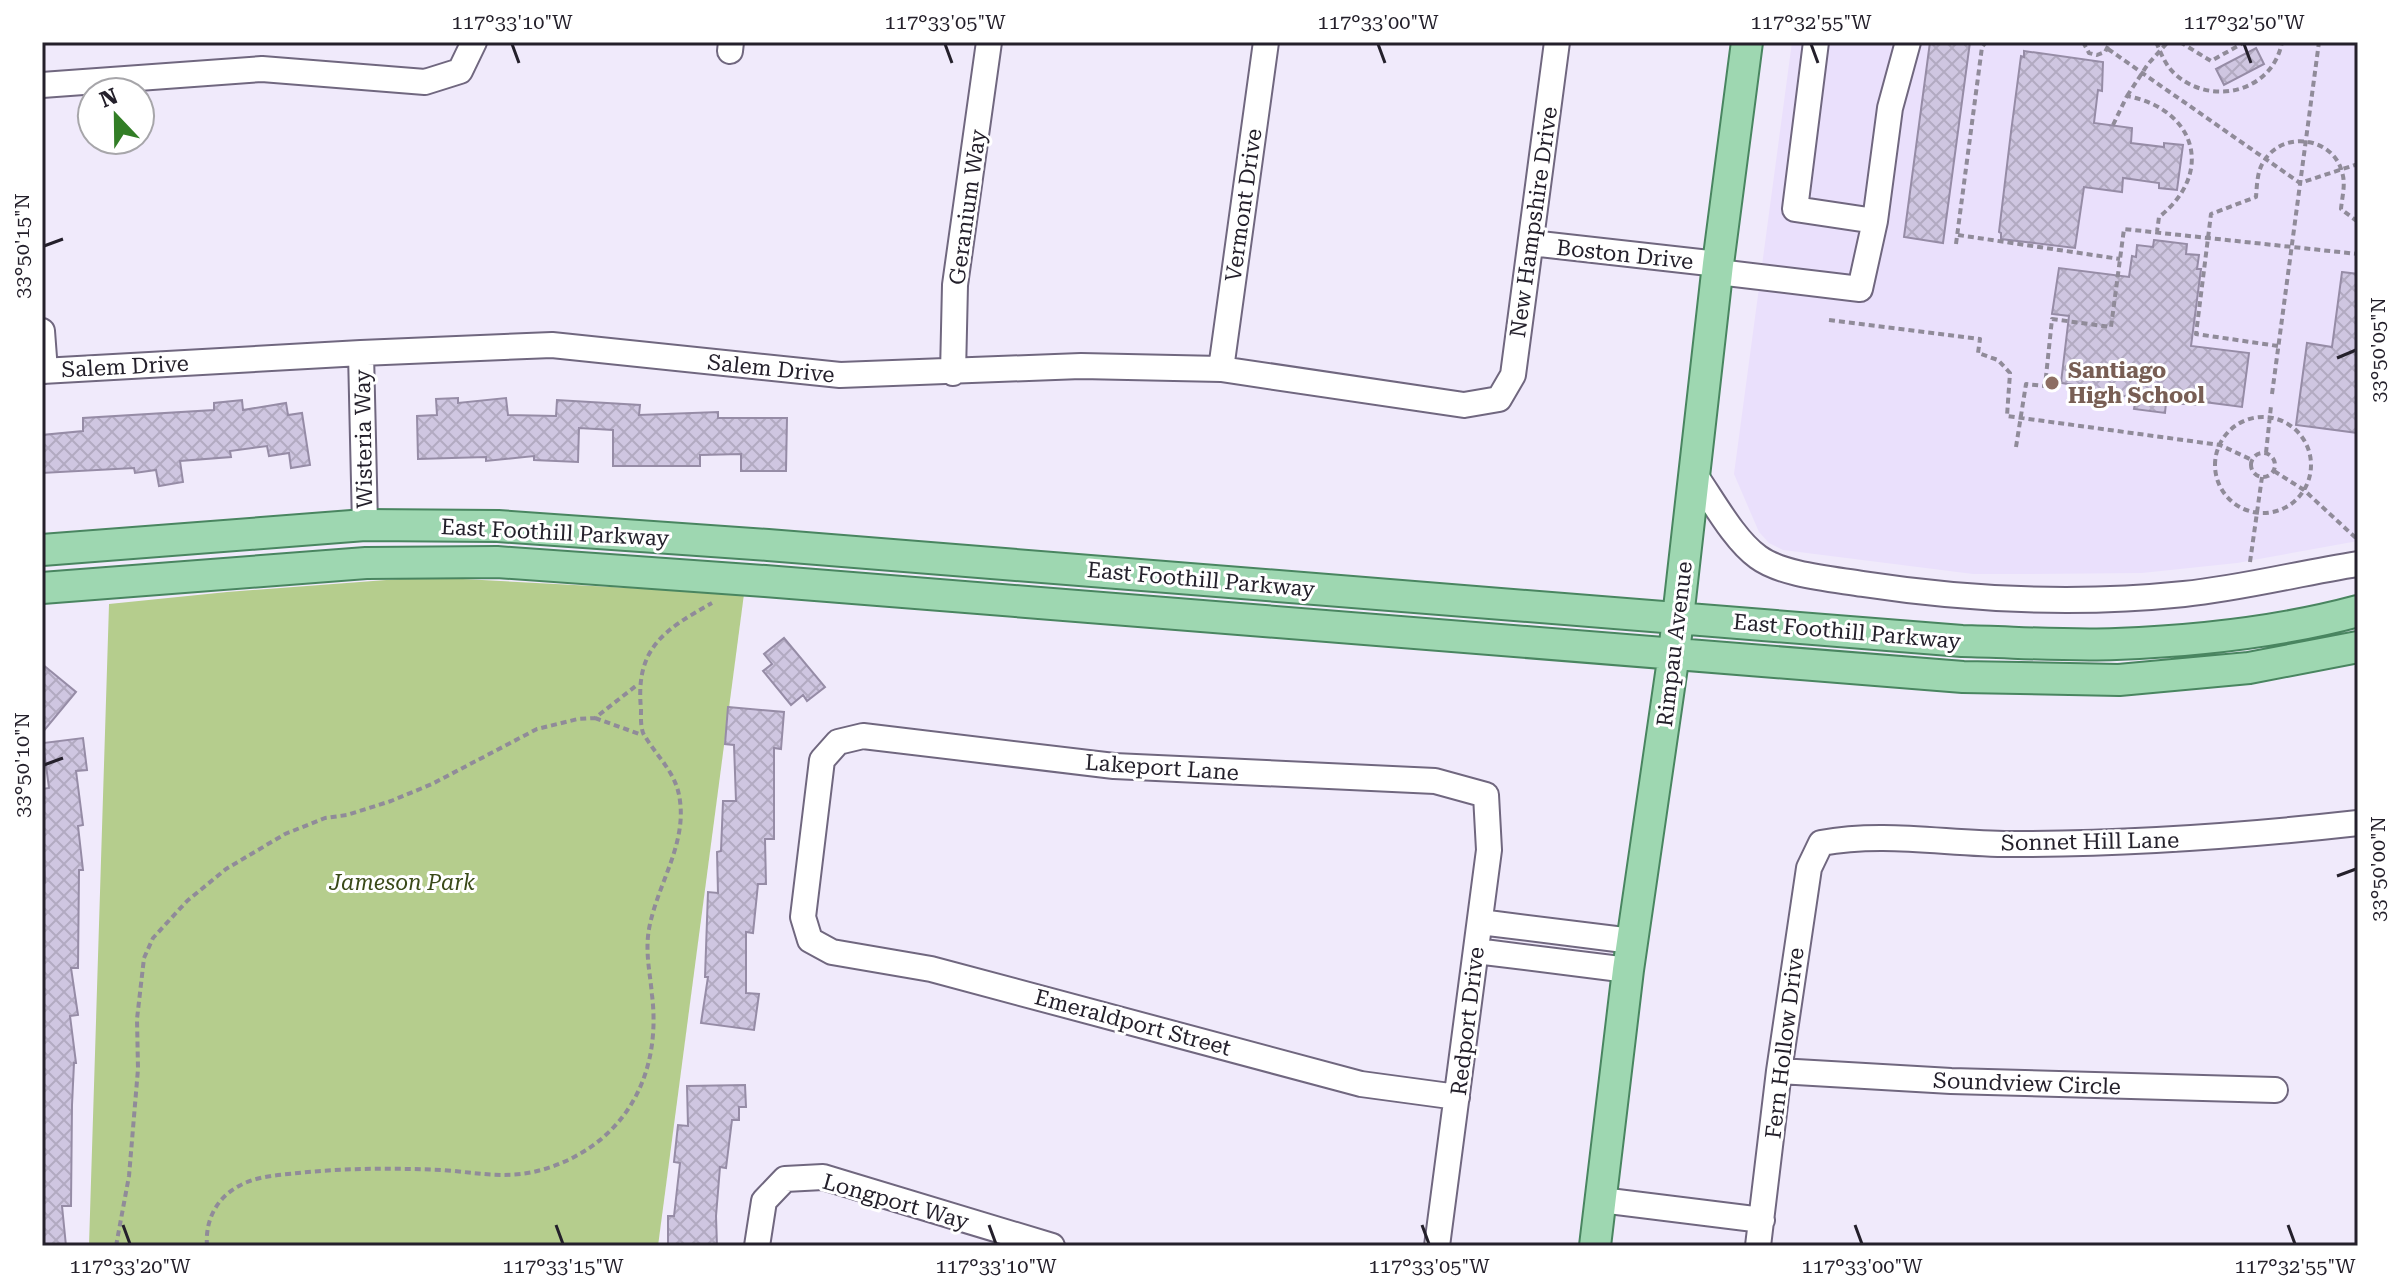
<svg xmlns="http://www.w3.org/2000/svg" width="2400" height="1288" font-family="'Roboto Serif',serif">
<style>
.built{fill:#eae0fc}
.green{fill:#b5cd8d}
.building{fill:url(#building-cross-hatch);stroke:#968ca6;stroke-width:2}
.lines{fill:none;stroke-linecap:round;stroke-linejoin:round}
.minor-casing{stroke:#70677f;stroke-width:28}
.major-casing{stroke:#498560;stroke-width:34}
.path{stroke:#908b99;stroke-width:4;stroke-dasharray:6 4;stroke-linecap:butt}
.minor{stroke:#fff;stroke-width:24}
.major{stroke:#9ed7b1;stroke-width:30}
.ticks{fill:none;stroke:#24202b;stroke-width:3}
.education-dot{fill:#8d6e63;stroke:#fff;stroke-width:3}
.labels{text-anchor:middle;stroke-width:6;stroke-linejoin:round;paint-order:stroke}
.street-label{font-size:22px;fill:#24202b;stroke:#fff}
.education-label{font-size:22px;font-weight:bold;fill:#785e54;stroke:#fff;text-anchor:start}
.park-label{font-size:22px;font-style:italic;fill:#394918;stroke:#fff}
.neatline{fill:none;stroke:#24202b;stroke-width:3}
.ticks-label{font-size:20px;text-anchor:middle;fill:#24202b}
</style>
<defs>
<pattern id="building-cross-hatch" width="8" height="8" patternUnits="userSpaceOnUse" patternTransform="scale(2)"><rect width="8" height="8" fill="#cfc6e1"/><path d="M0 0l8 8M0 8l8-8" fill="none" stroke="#b2aac1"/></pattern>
</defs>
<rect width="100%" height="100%" fill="#f0eafb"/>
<path class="built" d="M1792,42h566v499l-121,22 -95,10 -113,1h-56l-190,-24 -14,-7 -10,-11 -25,-58z"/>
<path class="green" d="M426,577l318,17 -86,652h-569l20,-642 118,-12z"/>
<path class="building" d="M1930,42h40l-27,201 -39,-6z
M2256,48l8,16 -40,21 -8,-16z
M2024,51l79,11 -1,29 -4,-1 -4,33 38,5 -1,15 33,4v-4l19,2 -6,45 -18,-2v-5l-36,-5 -1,14 -38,-5 -9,61 -74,-9v-6l-2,-1 12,-100 10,-76 3,1z
M2154,240l33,4 -1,10 13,1 -2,14h4l-10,77 58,7 -7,54 -38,-5v3l-38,-2 -1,10 -31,-4 2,-11 -43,-7 1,-3 -33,-5 8,-67 -17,-2 7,-46 70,9 3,-21 4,1 1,-12 16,2z
M2342,272l16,2v159l-62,-8 11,-82 25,4z
M458,398v5l48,-5 2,17 48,1 1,-16 83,5 -1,10 79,-3v6h69l-1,53h-45v-17l-41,1v11h-87v-36l-34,-2 -1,34 -44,-2v-4l-48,5v-4l-68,2 -1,-43 20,-1 -1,-16z
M242,400l1,10 43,-7 2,12 14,-2 8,52 -19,3 -2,-15 -20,3 -2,-10 -37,5 1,6 -51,4 3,21 -24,4 -3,-16 -21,3 -1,-5 -92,5v-38l41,-4v-13l131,-8v-7z
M784,638l41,49 -18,14 -4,-6 -12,10 -28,-34 9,-7 -8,-10z
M42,664l34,28 -34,41z
M728,707l56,5 -3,37 -7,-1v91h-9l1,45h-8l-5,49 -7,-1v61l13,1 -5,36 -53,-7 7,-46h-3l3,-85 10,1 -1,-41 4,-1 2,-50h13l-2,-56 -9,-1z
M83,738l4,32 -11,1 7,54 -5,1 5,44h-4l-1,98h-7l7,47 -8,1 6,47h-2l-2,42 -1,101h-9l4,40h-24v-365l3,1 -3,-93 7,-1 -6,-45z
M745,1085l1,22h-7v13h-7l-6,48 -6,-1 -4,49 1,30h-49v-30h6l6,-53 -6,-1 4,-37 10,1 -1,-40z"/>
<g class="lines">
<g class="minor-casing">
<path id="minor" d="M730,51l1,-9
M42,85l220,-16 163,13 35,-11 14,-29
M1875,221l15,-113 18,-66
M1531,243l187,21
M1718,272l142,17 15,-68 -80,-12 21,-167
M42,331l3,40
M361,353l4,172
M1221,369l45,-327
M42,371l319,-18 191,-8 288,30 241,-9 140,3 243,36 35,-6 14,-24 44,-333
M953,373l2,-88 34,-243
M1695,475c17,24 39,65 63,82 24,18 75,22 105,27 105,16 215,21 321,10 59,-6 116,-21 174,-30
M1480,922l152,19
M1476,951l152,19
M1779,1071l172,10 324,9
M1601,1200l161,20
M757,1246l7,-45 21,-22 38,-2 229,69
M1437,1246l52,-396 -3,-55 -51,-14 -321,-15 -251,-30 -25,6 -16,18 -19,157 7,23 22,12 99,17 430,115 96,13
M1758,1246l21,-175 30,-203 12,-25c63,-12 126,1 189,1 117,0 232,-8 348,-21"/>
</g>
<g class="major-casing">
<path id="major" d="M42,550l323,-25 133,1 270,19 1194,96c51,1 103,5 154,3 80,-3 164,-12 242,-33
M42,588l324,-25 131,-1 268,19 1198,96 156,3 130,-12 109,-21
M1595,1246l33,-276 46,-317 44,-389 29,-222"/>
</g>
<path class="path" d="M2083,42l6,11 8,2 8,-3 5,-10
M2156,42c5,11 9,23 19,32 36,33 98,18 107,-32
M2180,42l31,19 34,-19
M2357,42l1,31
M2108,49l192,134 58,-19
M2127,96l21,-32 20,-22
M2113,125l14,-29c69,13 88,77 32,121l-2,15
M1958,235l162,24
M1956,244l26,-197 4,-5
M1829,320l151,19 -2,14 20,7 12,13 -3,43 213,29 32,15
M2278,346l-82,-12 15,-120 45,-17c1,-12 1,-26 8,-36 19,-31 69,-24 78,11 4,12 0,25 -1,37l17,13
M2272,394l47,-352
M2215 465a48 48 0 1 1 96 0a48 48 0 1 1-96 0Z
M2016,447l10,-63 19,2 7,-67 59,8 13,-98 234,25
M2251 465a12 12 0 1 1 24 0a12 12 0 1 1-24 0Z
M2266,453l5,-47
M2274,471l30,19 54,50
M2250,562l12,-85
M595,718l47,17
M116,1246l13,-70 9,-107 -1,-50 7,-61 9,-20 34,-37 39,-32 59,-35 40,-16 22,-3 44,-14 41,-17 105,-55 41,-10 17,-1 42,-33
M207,1246c-2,-25 9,-48 32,-60 17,-10 40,-11 59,-13 48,-5 96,-5 145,-3 27,2 51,7 78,4 33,-4 68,-21 91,-45 35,-36 46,-85 40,-134 -2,-23 -7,-43 -3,-66 8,-44 37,-83 31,-128 -3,-27 -21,-42 -34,-63 -6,-7 -5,-20 -5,-29 -6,-61 23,-79 71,-106"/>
<use href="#minor" class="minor"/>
<use href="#major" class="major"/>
</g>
<path class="ticks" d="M512,44l7,19M945,44l7,19M1378,44l7,19M1811,44l7,19M2244,44l7,19M44,246l19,-7M2337,358l19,-8M44,765l19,-7M2337,876l19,-7M123,1225l7,19M556,1225l7,19M989,1225l7,19M1422,1225l7,19M1855,1225l7,19M2288,1225l7,19"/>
<circle class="education-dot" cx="2052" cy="383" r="8"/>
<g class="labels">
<g class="street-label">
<text transform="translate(1243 205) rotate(-82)" y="8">Vermont Drive</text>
<text transform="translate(967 207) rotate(-82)" y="8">Geranium Way</text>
<text transform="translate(1533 222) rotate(-82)" y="8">New Hampshire Drive</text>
<text transform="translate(1625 254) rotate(6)" y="8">Boston Drive</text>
<text transform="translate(125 366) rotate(-3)" y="8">Salem Drive</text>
<text transform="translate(771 368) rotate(6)" y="8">Salem Drive</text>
<text transform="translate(363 439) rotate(-91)" y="8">Wisteria Way</text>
<text transform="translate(555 532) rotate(3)" y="8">East Foothill Parkway</text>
<text transform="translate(1201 579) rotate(5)" y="8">East Foothill Parkway</text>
<text transform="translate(1847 631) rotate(5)" y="8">East Foothill Parkway</text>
<text transform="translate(1674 644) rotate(-83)" y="8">Rimpau Avenue</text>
<text transform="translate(1162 767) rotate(4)" y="8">Lakeport Lane</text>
<text transform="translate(2090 841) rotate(-1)" y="8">Sonnet Hill Lane</text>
<text transform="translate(1467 1021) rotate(-83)" y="8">Redport Drive</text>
<text transform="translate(1133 1022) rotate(15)" y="8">Emeraldport Street</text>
<text transform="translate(1784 1043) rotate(-83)" y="8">Fern Hollow Drive</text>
<text transform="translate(2027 1083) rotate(2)" y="8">Soundview Circle</text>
<text transform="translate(896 1201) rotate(16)" y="8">Longport Way</text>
</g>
<g class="education-label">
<text x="2068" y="378">Santiago<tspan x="2068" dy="25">High School</tspan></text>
</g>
<g class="park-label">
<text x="402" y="890">Jameson Park</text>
</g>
</g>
<rect width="2400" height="1288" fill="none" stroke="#ffffff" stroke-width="88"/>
<g transform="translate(116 116) rotate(338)"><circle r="38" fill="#ffffff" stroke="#a7a6aa" stroke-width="2"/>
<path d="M0-6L14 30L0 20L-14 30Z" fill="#327e26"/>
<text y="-12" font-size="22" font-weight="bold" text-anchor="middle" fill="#24202b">N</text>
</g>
<rect x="44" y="44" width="2312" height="1200" class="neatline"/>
<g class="ticks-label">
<text x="512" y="29">117°33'10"W</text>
<text x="945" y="29">117°33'05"W</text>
<text x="1378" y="29">117°33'00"W</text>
<text x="1811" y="29">117°32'55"W</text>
<text x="2244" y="29">117°32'50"W</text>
<text transform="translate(22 246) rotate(-90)" y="7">33°50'15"N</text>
<text transform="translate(2378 350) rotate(-90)" y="7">33°50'05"N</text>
<text transform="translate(22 765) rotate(-90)" y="7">33°50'10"N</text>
<text transform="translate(2378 869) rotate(-90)" y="7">33°50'00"N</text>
<text x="130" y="1273">117°33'20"W</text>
<text x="563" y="1273">117°33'15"W</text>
<text x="996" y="1273">117°33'10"W</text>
<text x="1429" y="1273">117°33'05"W</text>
<text x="1862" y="1273">117°33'00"W</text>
<text x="2295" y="1273">117°32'55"W</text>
</g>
</svg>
